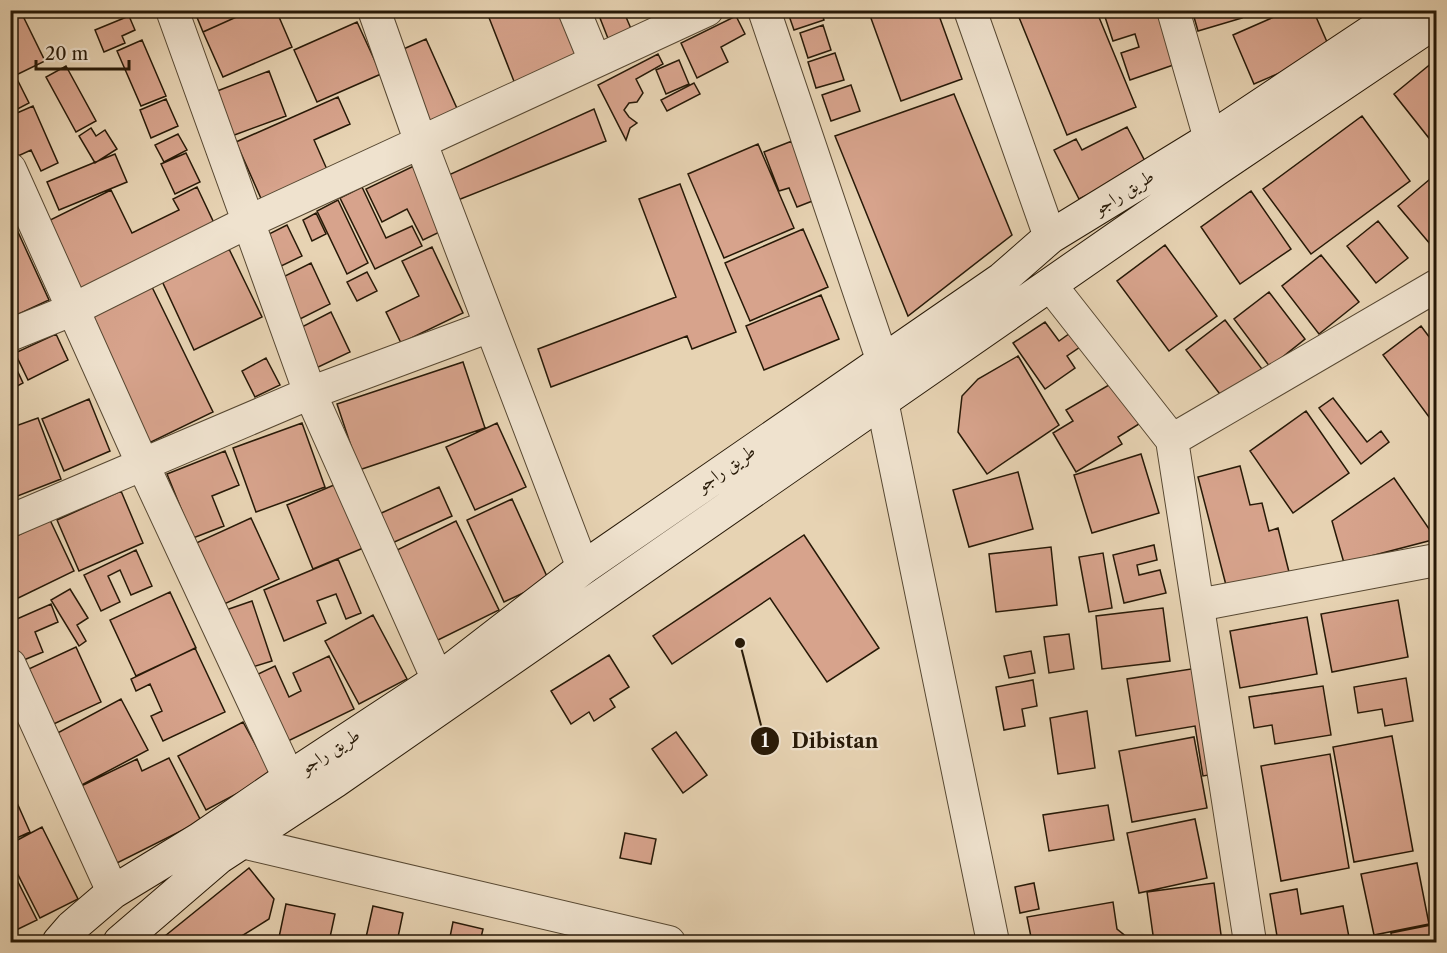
<svg xmlns="http://www.w3.org/2000/svg" width="1447" height="953" font-family="'Libre Caslon Text',Amiri,serif">
<style>
.building{fill:#d7a38c;stroke:#271907;stroke-width:1.5}
.lines{fill:none;stroke-linecap:round;stroke-linejoin:round}
.street-casing{stroke:#574832;stroke-width:34}
.secondary-casing{stroke:#271907;stroke-width:35}
.street{stroke:#efe2ce;stroke-width:32}
.secondary{stroke:#efe2ce;stroke-width:33}
.labels{text-anchor:middle;stroke-width:4.5;stroke-linejoin:round;paint-order:stroke}
.street-label{font-size:18px;fill:#271907;stroke:#efe2ce}
.leader{fill:none;stroke:#271907;stroke-width:2}
.callout-dot{fill:#271907;stroke:#efe2ce;stroke-width:2}
.mark-label{font-size:18px;text-anchor:middle;font-weight:bold;fill:#fff}
.callout-label{font-size:20px;text-anchor:middle;font-weight:bold;fill:#271907;stroke:#efe2ce;stroke-width:4.5;stroke-linejoin:round;paint-order:stroke}
</style>
<rect width="100%" height="100%" fill="#e7d3b3"/>
<filter id="stains"><feTurbulence type="fractalNoise" baseFrequency=".00333" numOctaves="4"/><feColorMatrix values="0 0 0 0 .2 0 0 0 0 .09 0 0 0 0 .02 0 0 0 .5 -.17"/></filter>
<radialGradient id="worn" r=".72"><stop offset=".6" stop-color="#630" stop-opacity="0"/><stop offset="1" stop-color="#630" stop-opacity=".3"/></radialGradient>
<path class="building" d="M20,10l25,51 -35,17v-67z
M194,10h58l-49,22z
M252,10h24l16,37 -69,30 -20,-45z
M486,10h76l20,54 -65,25z
M587,10h36l9,21 -23,10 -11,-28 -9,4z
M787,10h34l3,10 -30,10z
M868,10h69l25,69 -61,22z
M1016,10h80l40,97 -69,28z
M1124,10h41l17,52 -52,18 -9,-27 18,-6 -4,-13 -22,7 -8,-24z
M1192,10h48l2,8 -44,13z
M1290,10h23l18,41 -77,33 -21,-49z
M129,16l6,14 -13,6 3,7 -21,9 -9,-22z
M736,16l9,18 -24,13 7,15 -31,16 -16,-35z
M357,22l24,52 -64,28 -23,-52z
M823,25l8,25 -23,8 -8,-25z
M426,39l33,74 -27,13 -33,-75z
M142,40l24,56 -25,10 -24,-55z
M835,53l9,27 -28,8 -8,-26z
M658,54l5,10 -27,15 7,14 -6,9 -8,1 -5,7 5,7 8,6 -7,5 -4,12 -28,-55z
M679,60l10,24 -23,10 -10,-24z
M1433,62l3,4v81l-42,-53z
M66,66l30,55 -20,11 -30,-55z
M269,71l17,45 -57,21 -17,-44z
M17,79l12,24 -19,10v-31z
M694,83l6,11 -33,17 -6,-11z
M851,85l9,26 -29,10 -9,-26z
M954,94l58,141 -104,81 -73,-180z
M338,97l12,27 -36,16 15,34 -66,29 -27,-61z
M166,99l12,27 -27,12 -11,-28z
M33,106l25,57 -17,8 -10,-21 -13,6 -8,-17v-23z
M594,109l12,32 -153,61 -11,-24z
M1362,116l48,65 -99,73 -48,-65z
M1127,127l20,38 -68,34 -25,-49 22,-11 6,11z
M91,128l5,8 9,-6 12,19 -22,14 -16,-27z
M178,134l9,16 -23,12 -9,-17z
M792,141l23,59 -18,7 -8,-19 -10,3 -15,-39z
M758,144l36,84 -70,30 -36,-84z
M186,153l14,29 -25,12 -14,-30z
M115,154l12,28 -68,28 -12,-28z
M420,163l30,64 -27,13 -16,-31 -25,13 -16,-33z
M1436,174v77l-38,-45z
M680,184l56,148 -44,17 -5,-13 -136,51 -13,-38 138,-52 -37,-98z
M197,187l17,36 -141,69 -33,-67 71,-35 21,43 47,-23 -6,-11z
M362,187l24,51 26,-12 10,20 -47,23 -35,-71z
M1251,191l40,58 -51,35 -39,-57z
M338,200l30,63 -21,11 -30,-63z
M316,213l10,21 -14,7 -9,-21z
M1378,221l30,37 -32,25 -29,-37z
M287,225l15,31 -27,13 -14,-31z
M803,229l25,58 -78,34 -25,-58z
M18,232l31,68 -39,18v-82z
M1165,245l52,71 -48,35 -52,-70z
M432,247l31,66 -62,30 -15,-31 33,-16 -17,-35z
M229,249l33,68 -68,33 -32,-69z
M1321,255l38,47 -40,32 -37,-48z
M311,263l19,41 -32,16 -19,-41z
M367,272l10,19 -20,10 -10,-19z
M151,285l62,127 -66,32 -62,-127z
M1269,292l36,47 -35,28 -36,-48z
M821,295l18,44 -75,31 -18,-44z
M331,312l19,40 -38,18 -18,-39z
M1225,320l40,53 -39,29 -40,-52z
M1045,322l14,19 14,-10 10,14 -16,11 8,12 -30,21 -32,-46z
M1421,326l15,20v65l-7,6 -46,-62z
M56,334l12,26 -40,20 -13,-27z
M10,355l13,28 -13,7z
M1018,356l41,69 -72,49 -29,-42 4,-36 16,-17z
M266,358l14,27 -25,12 -13,-26z
M463,362l22,66 -126,42 -22,-66z
M1114,382l25,42 -21,13 4,7 -46,28 -23,-39 20,-12 -7,-11z
M1333,398l34,44 14,-11 8,11 -28,22 -42,-56z
M89,399l21,52 -46,20 -22,-52z
M1306,411l43,62 -56,40 -43,-62z
M38,418l23,61 -51,20v-71z
M302,423l23,64 -69,25 -23,-64z
M497,423l29,64 -51,23 -29,-63z
M225,451l14,34 -27,11 12,30 -31,12 -26,-64z
M1141,454l18,59 -67,20 -18,-58z
M1240,466l10,39 12,-2 7,28 9,-3 11,44 -62,17 -29,-112z
M1018,472l15,57 -64,18 -16,-57z
M1394,478l42,61 -92,24 -12,-42z
M341,482l27,64 -55,23 -26,-64z
M439,487l13,29 -62,28 -13,-29z
M121,491l22,52 -64,28 -22,-51z
M512,499l37,82 -45,21 -37,-82z
M251,518l28,61 -68,31 -28,-61z
M50,520l24,51 -64,31v-63z
M456,521l43,89 -63,31 -43,-89z
M804,535l75,113 -52,34 -57,-84 -98,66 -19,-28z
M1154,545l3,15 -20,5 2,10 21,-5 6,23 -42,10 -11,-48z
M1051,547l6,58 -61,7 -7,-58z
M136,550l16,36 -21,9 -11,-25 -12,6 12,26 -19,9 -17,-36z
M1103,553l9,55 -23,4 -10,-55z
M338,559l23,54 -15,6 -10,-25 -19,7 9,22 -42,18 -20,-51z
M70,589l18,29 -11,7 9,16 -7,5 -28,-46z
M170,592l26,56 -60,28 -26,-56z
M1398,600l10,57 -76,15 -11,-58z
M252,601l20,60 -26,8 -20,-59z
M51,604l7,18 -23,10 8,20 -24,10 -9,-21v-19z
M1163,608l7,53 -68,8 -6,-53z
M373,615l34,64 -48,25 -34,-63z
M1307,617l10,57 -77,14 -10,-57z
M1069,634l5,35 -25,4 -5,-36z
M76,647l25,55 -58,27 -25,-55z
M195,648l30,64 -62,29 -12,-25 11,-5 -12,-27 -14,7 -5,-12z
M1031,651l4,22 -26,5 -5,-22z
M609,655l20,32 -19,12 5,8 -21,14 -5,-9 -18,12 -20,-33z
M329,656l25,53 -68,33 -32,-66 21,-10 14,31 12,-6 -8,-18z
M1204,667l17,106 -18,3 -8,-50 -59,10 -9,-57z
M1406,678l7,43 -28,5 -3,-17 -24,4 -4,-26z
M1033,680l4,26 -15,3 3,17 -21,4 -8,-43z
M1323,686l8,49 -56,9 -3,-19 -18,3 -5,-31z
M121,699l27,51 -72,38 -26,-51z
M1087,711l8,57 -37,6 -8,-56z
M243,722l29,53 -66,35 -28,-54z
M676,732l31,43 -24,18 -31,-44z
M1392,736l21,115 -59,11 -21,-115z
M1194,737l13,71 -75,14 -13,-71z
M1330,754l19,114 -68,13 -20,-115z
M169,758l32,63 -88,44 -38,-76 62,-30 5,12z
M10,787l20,45 -20,9z
M1108,805l6,35 -65,11 -6,-36z
M1195,819l12,59 -68,15 -12,-60z
M42,827l36,72 -38,19 -27,-53 -3,1v-22z
M625,833l31,6 -5,25 -31,-6z
M1417,863l12,61 -55,11 -13,-61z
M249,868l25,31 -5,20 -37,23h-70l-2,-2z
M12,870l25,50 -27,13v-62z
M1034,883l5,26 -19,4 -5,-26z
M1214,883l8,59h-68l-7,-50z
M1297,889l4,25 42,-8 6,31 -34,5h-37l-8,-48z
M1113,902l4,27 16,13h-101l-5,-25z
M286,904l49,10 -6,28h-51z
M373,906l30,7 -6,29h-32z
M453,922l30,7 -3,13h-31z
M1436,924v18h-44l-1,-9z"/>
<g class="lines">
<g class="street-casing">
<path id="street" d="M172,10l138,383 128,287
M374,10l47,133 162,425
M574,10l21,51
M764,10l118,349
M970,10l80,227
M1173,10l37,129
M10,169l133,296 146,313
M1051,286l121,154 78,502
M10,335l64,-26 174,-87 459,-212
M882,401l111,541
M1172,440l264,-154
M10,521l300,-128 180,-67
M1198,605l238,-45
M10,665l103,227
M242,842l427,100"/>
</g>
<g class="secondary-casing">
<path id="secondary" d="M59,942l13,-15 41,-35 87,-53 89,-61 149,-98 145,-112 419,-289 48,-42 160,-98 194,-129
M120,942l99,-85 116,-76 883,-613 218,-147"/>
</g>
<use href="#street" class="street"/>
<use href="#secondary" class="secondary"/>
</g>
<g class="labels">
<g class="street-label">
<text transform="translate(1124 192) rotate(-32)" y="6">طريق راجو</text>
<text transform="translate(726 468) rotate(-35)" y="6">طريق راجو</text>
<text transform="translate(330 751) rotate(-33)" y="6">طريق راجو</text>
</g>
</g>
<path class="leader" d="M740 643L765 741"/>
<g class="callout-dot">
<circle cx="740" cy="643" r="6"/>
<circle cx="765" cy="741" r="15"/>
</g>
<g class="mark-label">
<text x="765" y="747">1</text>
</g>
<g class="callout-label">
<text x="835" y="748">Dibistan</text>
</g>
<rect width="1447" height="953" fill="none" stroke="#e7d3b3" stroke-width="36"/>
<rect x="12" y="12" width="1423" height="929" fill="none" stroke="#271907" stroke-width="3"/>
<rect x="18" y="18" width="1411" height="917" fill="none" stroke="#271907" stroke-width="1.5"/>
<path d="M36 60v9h93v-9" fill="none" stroke="#271907" stroke-width="3"/>
<text x="45" y="60" font-size="18" fill="#271907" stroke="#efe2ce" stroke-width="4.5" paint-order="stroke">20 m</text>
<rect width="100%" height="100%" filter="url(#stains)"/>
<rect width="100%" height="100%" fill="url(#worn)"/>
</svg>
